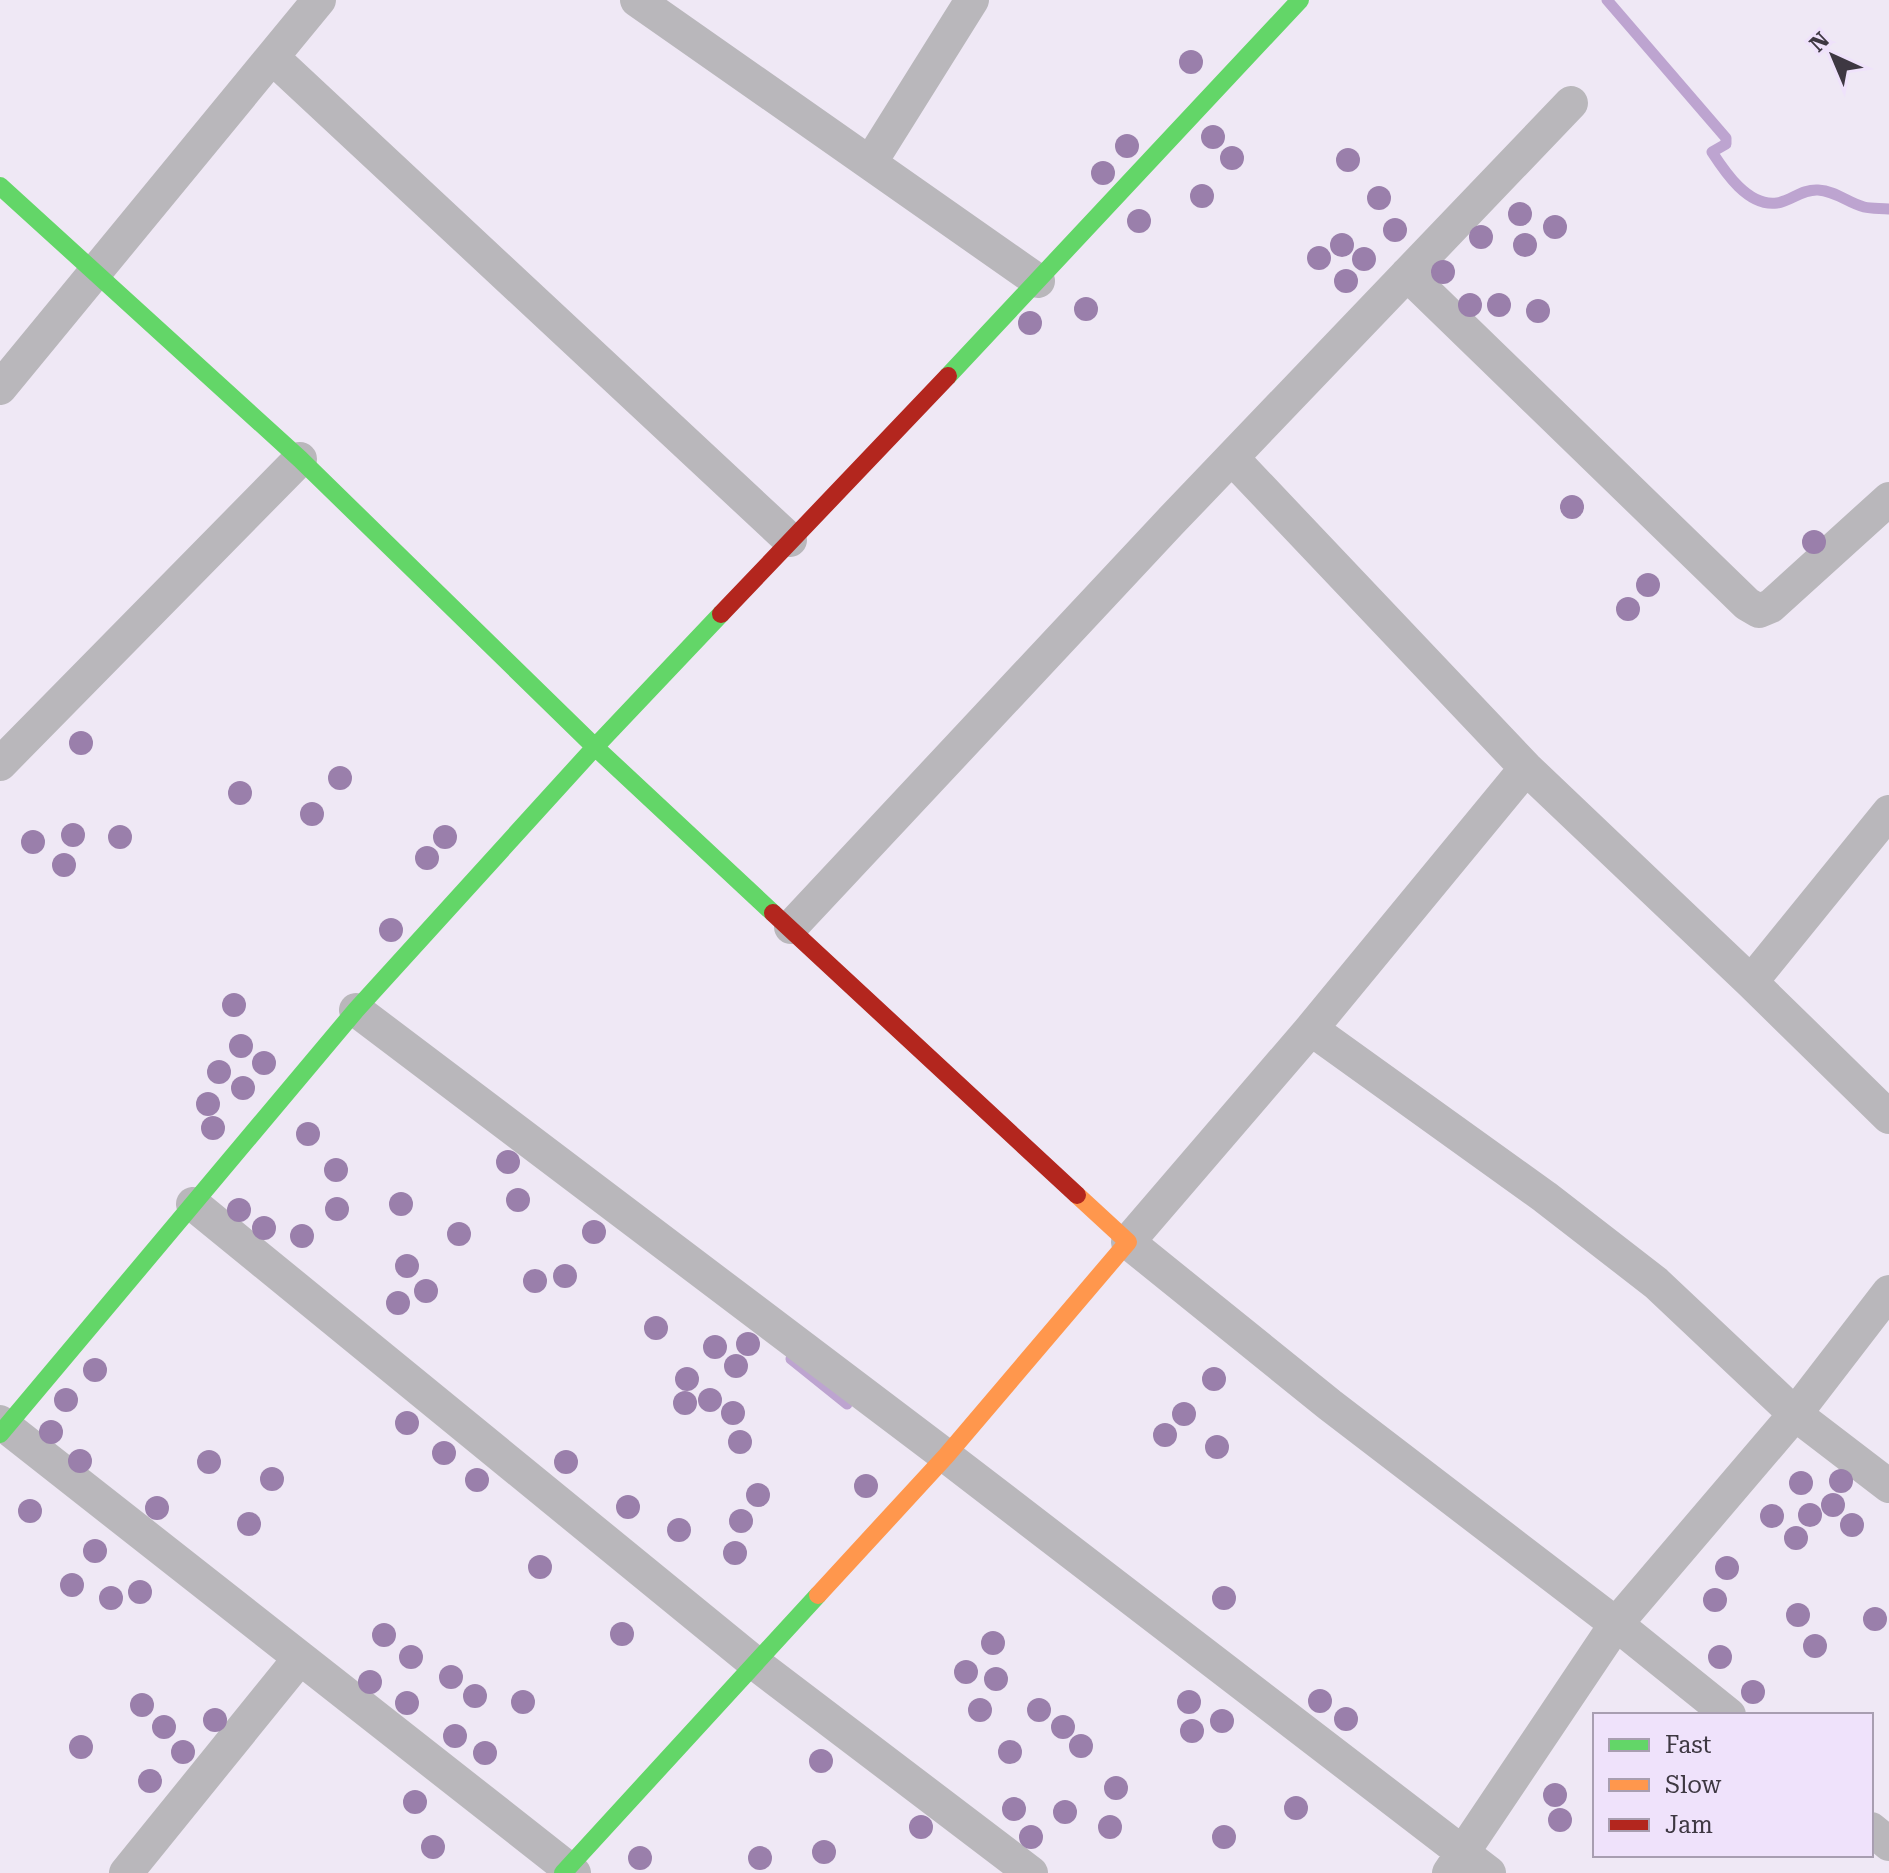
<svg xmlns="http://www.w3.org/2000/svg" width="1889" height="1873" font-family="'Roboto Serif',serif">
<style>
.lines{fill:none;stroke-linecap:round;stroke-linejoin:round}
.stream{stroke:#bda4d0;stroke-width:11}
.street{stroke:#b9b7bb;stroke-width:34}
.fast{stroke:#63d668;stroke-width:18}
.slow{stroke:#ff974d;stroke-width:18}
.jam{stroke:#b3261e;stroke-width:18}
.tree{fill:#9a7fab}
</style>
<rect width="100%" height="100%" fill="#efe8f5"/>
<g class="lines">
<path class="stream" d="M1607,0l119,138v6l-14,8c13,20 36,55 65,51 14,-2 25,-14 41,-13 18,1 30,13 46,17 8,2 17,1 25,2
M791,1359l56,45"/>
<path class="street" d="M637,0l401,281
M273,58l517,482
M870,163l102,-163
M1407,274l340,330 12,7 12,-5 118,-107
M0,388l319,-388
M1232,458l294,310 225,214 138,135
M0,764l300,-305
M1526,768l-215,261 -183,213 202,163 286,219 113,91
M791,927l379,-405 401,-419
M1751,982l138,-170
M356,1010l590,446 543,417
M1311,1029l234,168 111,86 139,131 94,72
M193,1204l563,460 275,209
M0,1422l574,451
M1871,1829l18,15
M126,1873l174,-215
M1449,1873l167,-249 179,-210 94,-122"/>
<path class="fast" d="M0,186l300,273 295,288 178,166
M948,376l352,-376
M0,1434l356,-424 239,-263 126,-133
M563,1873l255,-278"/>
<path class="slow" d="M818,1595l128,-139 182,-214 -51,-47"/>
<path class="jam" d="M721,614l227,-238
M773,913l304,282"/>
</g>
<g class="tree">
<circle cx="1191" cy="62" r="12"/>
<circle cx="1213" cy="137" r="12"/>
<circle cx="1127" cy="146" r="12"/>
<circle cx="1232" cy="158" r="12"/>
<circle cx="1348" cy="160" r="12"/>
<circle cx="1103" cy="173" r="12"/>
<circle cx="1202" cy="196" r="12"/>
<circle cx="1379" cy="198" r="12"/>
<circle cx="1520" cy="214" r="12"/>
<circle cx="1139" cy="221" r="12"/>
<circle cx="1555" cy="227" r="12"/>
<circle cx="1395" cy="230" r="12"/>
<circle cx="1481" cy="237" r="12"/>
<circle cx="1342" cy="245" r="12"/>
<circle cx="1525" cy="245" r="12"/>
<circle cx="1319" cy="258" r="12"/>
<circle cx="1364" cy="259" r="12"/>
<circle cx="1443" cy="272" r="12"/>
<circle cx="1346" cy="281" r="12"/>
<circle cx="1470" cy="305" r="12"/>
<circle cx="1499" cy="305" r="12"/>
<circle cx="1086" cy="309" r="12"/>
<circle cx="1538" cy="311" r="12"/>
<circle cx="1030" cy="323" r="12"/>
<circle cx="1572" cy="507" r="12"/>
<circle cx="1814" cy="542" r="12"/>
<circle cx="1648" cy="585" r="12"/>
<circle cx="1628" cy="609" r="12"/>
<circle cx="81" cy="743" r="12"/>
<circle cx="340" cy="778" r="12"/>
<circle cx="240" cy="793" r="12"/>
<circle cx="312" cy="814" r="12"/>
<circle cx="73" cy="835" r="12"/>
<circle cx="120" cy="837" r="12"/>
<circle cx="445" cy="837" r="12"/>
<circle cx="33" cy="842" r="12"/>
<circle cx="427" cy="858" r="12"/>
<circle cx="64" cy="865" r="12"/>
<circle cx="391" cy="930" r="12"/>
<circle cx="234" cy="1005" r="12"/>
<circle cx="241" cy="1046" r="12"/>
<circle cx="264" cy="1063" r="12"/>
<circle cx="219" cy="1072" r="12"/>
<circle cx="243" cy="1088" r="12"/>
<circle cx="208" cy="1104" r="12"/>
<circle cx="213" cy="1128" r="12"/>
<circle cx="308" cy="1134" r="12"/>
<circle cx="508" cy="1162" r="12"/>
<circle cx="336" cy="1170" r="12"/>
<circle cx="518" cy="1200" r="12"/>
<circle cx="401" cy="1204" r="12"/>
<circle cx="337" cy="1209" r="12"/>
<circle cx="239" cy="1210" r="12"/>
<circle cx="264" cy="1228" r="12"/>
<circle cx="594" cy="1232" r="12"/>
<circle cx="459" cy="1234" r="12"/>
<circle cx="302" cy="1236" r="12"/>
<circle cx="407" cy="1266" r="12"/>
<circle cx="565" cy="1276" r="12"/>
<circle cx="535" cy="1281" r="12"/>
<circle cx="426" cy="1291" r="12"/>
<circle cx="398" cy="1303" r="12"/>
<circle cx="656" cy="1328" r="12"/>
<circle cx="748" cy="1344" r="12"/>
<circle cx="715" cy="1347" r="12"/>
<circle cx="736" cy="1366" r="12"/>
<circle cx="95" cy="1370" r="12"/>
<circle cx="687" cy="1379" r="12"/>
<circle cx="1214" cy="1379" r="12"/>
<circle cx="66" cy="1400" r="12"/>
<circle cx="710" cy="1400" r="12"/>
<circle cx="685" cy="1403" r="12"/>
<circle cx="733" cy="1413" r="12"/>
<circle cx="1184" cy="1414" r="12"/>
<circle cx="407" cy="1423" r="12"/>
<circle cx="51" cy="1432" r="12"/>
<circle cx="1165" cy="1435" r="12"/>
<circle cx="740" cy="1442" r="12"/>
<circle cx="1217" cy="1447" r="12"/>
<circle cx="444" cy="1453" r="12"/>
<circle cx="80" cy="1461" r="12"/>
<circle cx="209" cy="1462" r="12"/>
<circle cx="566" cy="1462" r="12"/>
<circle cx="272" cy="1479" r="12"/>
<circle cx="477" cy="1480" r="12"/>
<circle cx="1841" cy="1481" r="12"/>
<circle cx="1801" cy="1483" r="12"/>
<circle cx="866" cy="1486" r="12"/>
<circle cx="758" cy="1495" r="12"/>
<circle cx="1833" cy="1505" r="12"/>
<circle cx="628" cy="1507" r="12"/>
<circle cx="157" cy="1508" r="12"/>
<circle cx="30" cy="1511" r="12"/>
<circle cx="1810" cy="1515" r="12"/>
<circle cx="1772" cy="1516" r="12"/>
<circle cx="741" cy="1521" r="12"/>
<circle cx="249" cy="1524" r="12"/>
<circle cx="1852" cy="1525" r="12"/>
<circle cx="679" cy="1530" r="12"/>
<circle cx="1796" cy="1538" r="12"/>
<circle cx="95" cy="1551" r="12"/>
<circle cx="735" cy="1553" r="12"/>
<circle cx="540" cy="1567" r="12"/>
<circle cx="1727" cy="1568" r="12"/>
<circle cx="72" cy="1585" r="12"/>
<circle cx="140" cy="1592" r="12"/>
<circle cx="111" cy="1598" r="12"/>
<circle cx="1224" cy="1598" r="12"/>
<circle cx="1715" cy="1600" r="12"/>
<circle cx="1798" cy="1615" r="12"/>
<circle cx="1875" cy="1619" r="12"/>
<circle cx="622" cy="1634" r="12"/>
<circle cx="384" cy="1635" r="12"/>
<circle cx="993" cy="1643" r="12"/>
<circle cx="1815" cy="1646" r="12"/>
<circle cx="411" cy="1657" r="12"/>
<circle cx="1720" cy="1657" r="12"/>
<circle cx="966" cy="1672" r="12"/>
<circle cx="451" cy="1677" r="12"/>
<circle cx="996" cy="1679" r="12"/>
<circle cx="370" cy="1682" r="12"/>
<circle cx="1753" cy="1692" r="12"/>
<circle cx="475" cy="1696" r="12"/>
<circle cx="1320" cy="1701" r="12"/>
<circle cx="523" cy="1702" r="12"/>
<circle cx="1189" cy="1702" r="12"/>
<circle cx="407" cy="1703" r="12"/>
<circle cx="142" cy="1705" r="12"/>
<circle cx="980" cy="1710" r="12"/>
<circle cx="1039" cy="1710" r="12"/>
<circle cx="1346" cy="1719" r="12"/>
<circle cx="215" cy="1720" r="12"/>
<circle cx="1222" cy="1721" r="12"/>
<circle cx="164" cy="1727" r="12"/>
<circle cx="1063" cy="1727" r="12"/>
<circle cx="1192" cy="1731" r="12"/>
<circle cx="455" cy="1736" r="12"/>
<circle cx="1081" cy="1746" r="12"/>
<circle cx="81" cy="1747" r="12"/>
<circle cx="183" cy="1752" r="12"/>
<circle cx="1010" cy="1752" r="12"/>
<circle cx="485" cy="1753" r="12"/>
<circle cx="821" cy="1761" r="12"/>
<circle cx="150" cy="1781" r="12"/>
<circle cx="1116" cy="1788" r="12"/>
<circle cx="1555" cy="1795" r="12"/>
<circle cx="415" cy="1802" r="12"/>
<circle cx="1296" cy="1808" r="12"/>
<circle cx="1014" cy="1809" r="12"/>
<circle cx="1065" cy="1812" r="12"/>
<circle cx="1560" cy="1820" r="12"/>
<circle cx="921" cy="1827" r="12"/>
<circle cx="1110" cy="1827" r="12"/>
<circle cx="1031" cy="1837" r="12"/>
<circle cx="1224" cy="1837" r="12"/>
<circle cx="433" cy="1847" r="12"/>
<circle cx="824" cy="1852" r="12"/>
<circle cx="640" cy="1858" r="12"/>
<circle cx="760" cy="1858" r="12"/>
</g>
<rect x="1593" y="1713" width="280" height="144" fill="#efe2fb" stroke="#a89eb1" stroke-width="2"/>
<rect x="1609" y="1739" width="40" height="12" fill="#63d668" stroke="#a89eb1" stroke-width="2"/>
<text x="1665" y="1753" font-size="24" fill="#3e3842">Fast</text>
<rect x="1609" y="1779" width="40" height="12" fill="#ff974d" stroke="#a89eb1" stroke-width="2"/>
<text x="1665" y="1793" font-size="24" fill="#3e3842">Slow</text>
<rect x="1609" y="1819" width="40" height="12" fill="#b3261e" stroke="#a89eb1" stroke-width="2"/>
<text x="1665" y="1833" font-size="24" fill="#3e3842">Jam</text>
<g transform="translate(1833 56) rotate(316)" stroke="#efe2fb" stroke-width="6" paint-order="stroke">
<path d="M0-6L14 30L0 20L-14 30Z" fill="#3e3842"/>
<text y="-12" font-size="22" font-weight="bold" text-anchor="middle" fill="#3e3842">N</text>
</g>
</svg>
